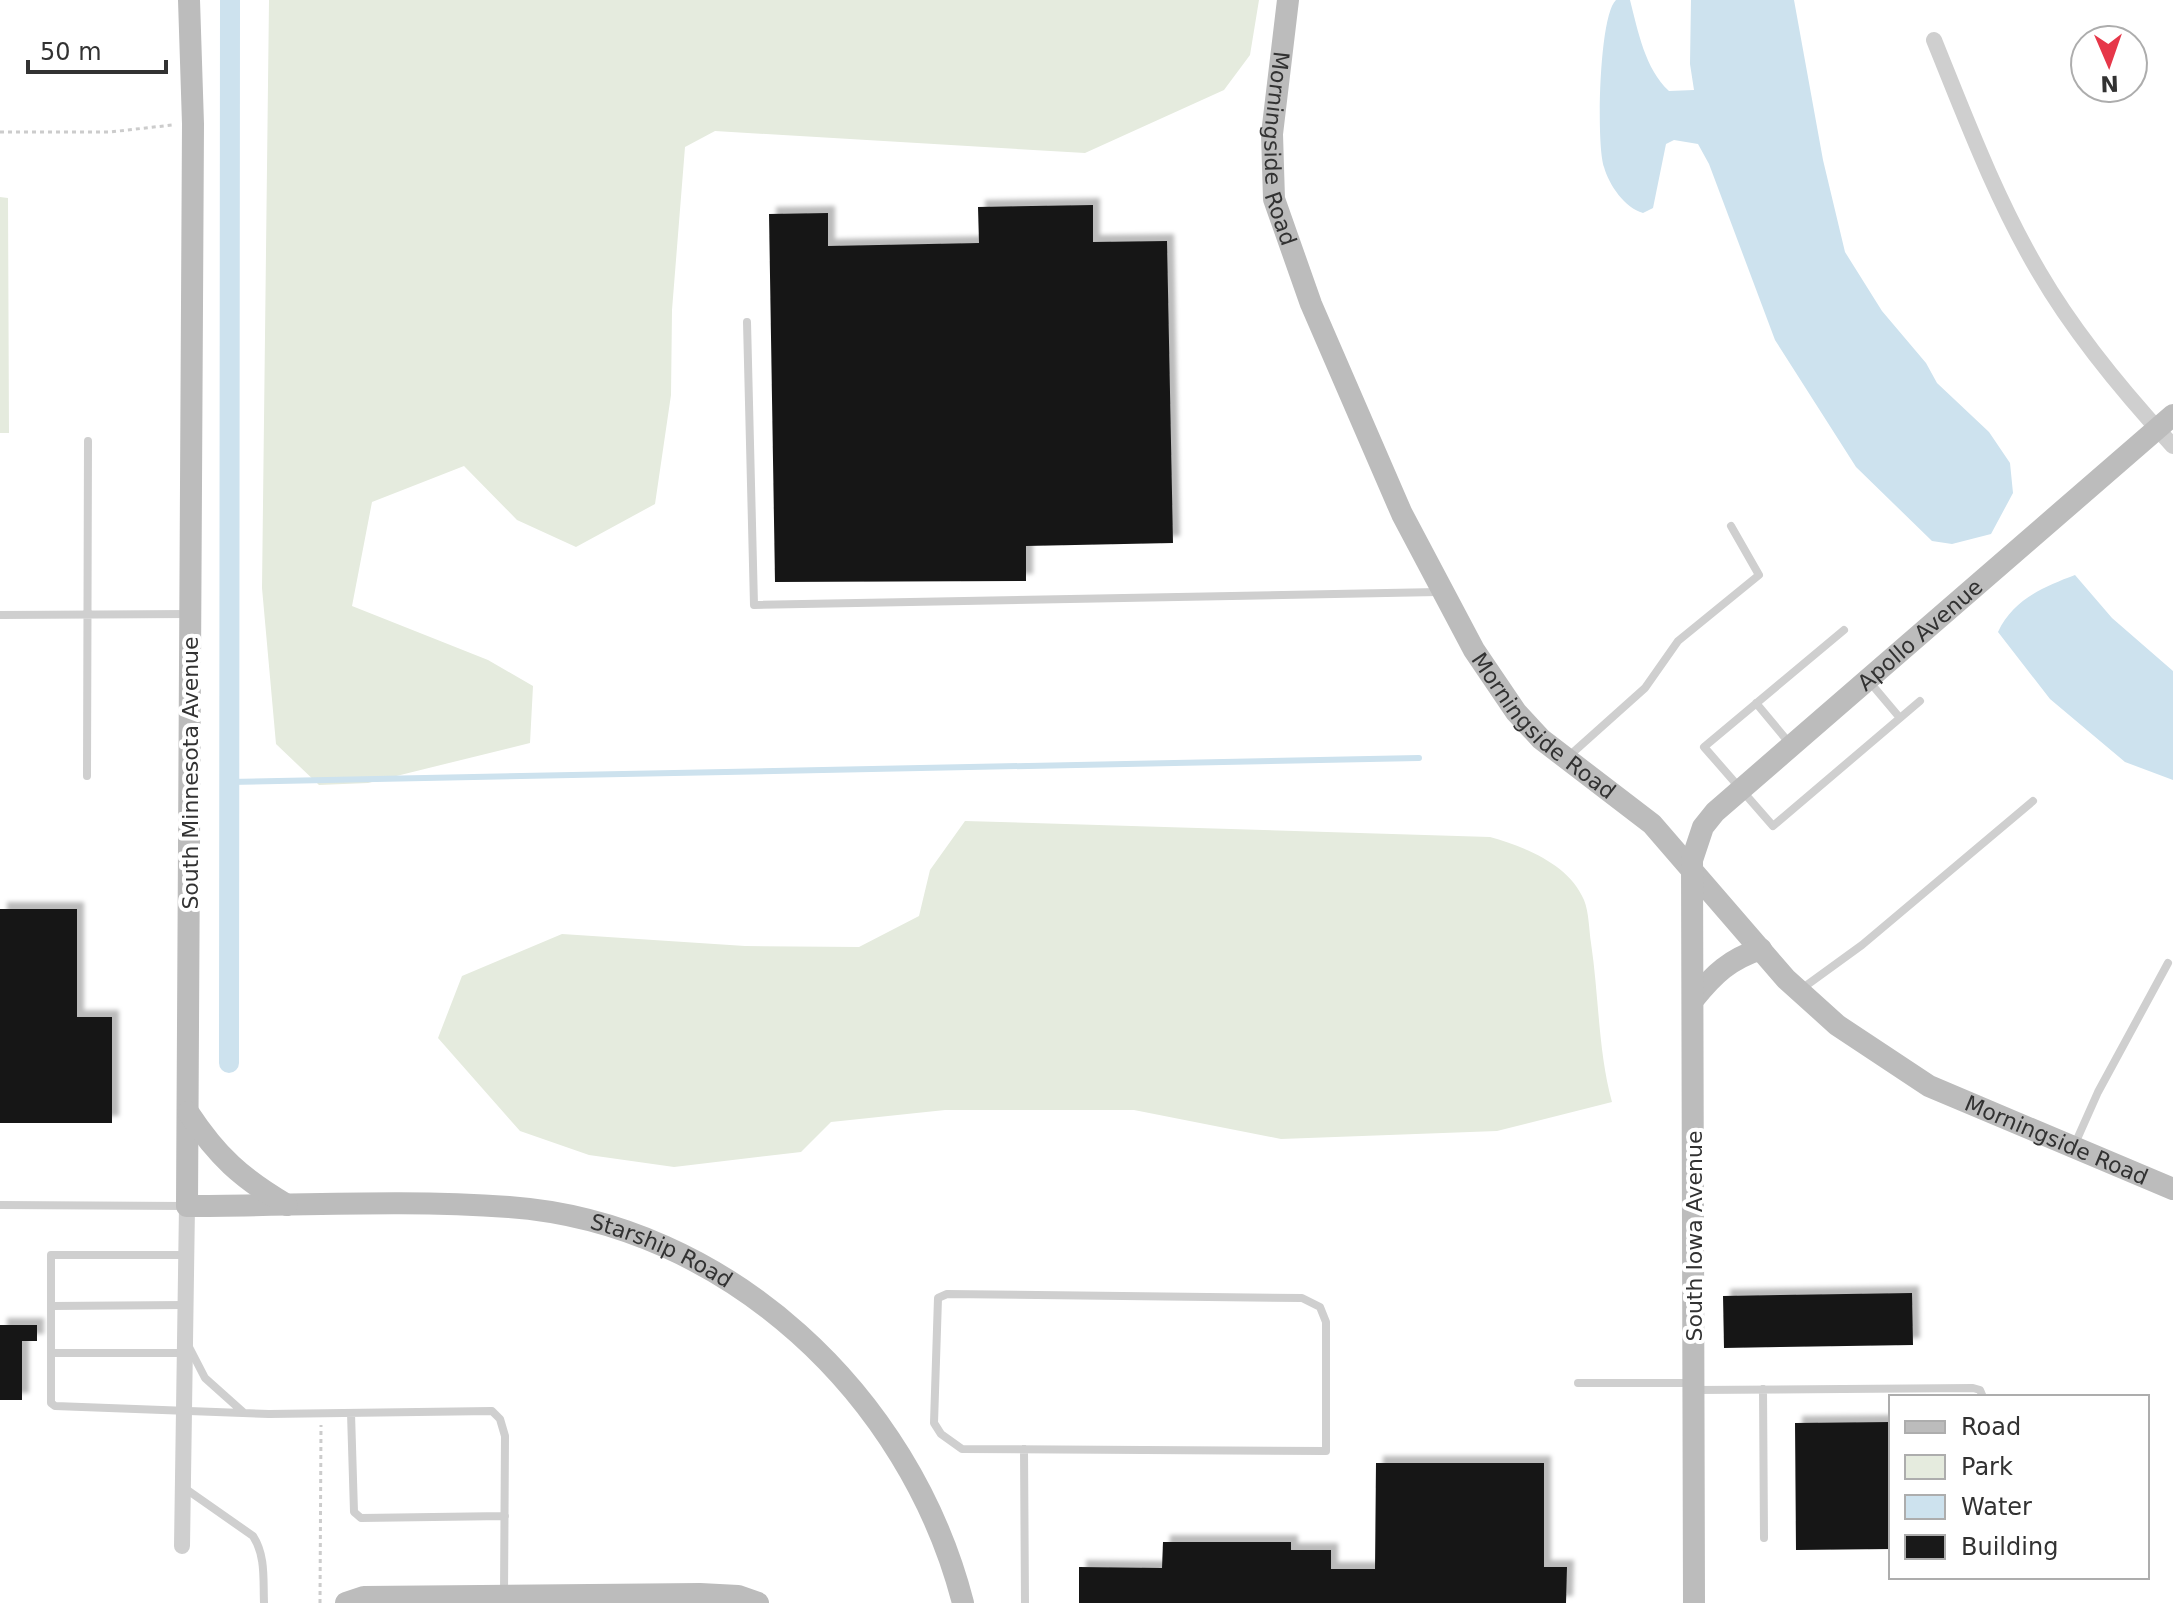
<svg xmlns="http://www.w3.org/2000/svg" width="2173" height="1603" font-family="'DejaVu Sans',sans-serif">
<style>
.green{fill:#e5ebde}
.water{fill:#cde2ee}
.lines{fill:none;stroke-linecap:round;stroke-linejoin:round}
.stream{stroke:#cde2ee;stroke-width:6}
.canal{stroke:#cde2ee;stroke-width:20}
.building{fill:#191919;filter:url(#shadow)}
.path{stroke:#ccc;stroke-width:3;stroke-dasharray:4 4;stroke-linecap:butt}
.lane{stroke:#cfcfcf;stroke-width:8}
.street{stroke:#cfcfcf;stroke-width:16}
.secondary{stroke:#bcbcbc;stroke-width:22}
.labels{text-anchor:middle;stroke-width:8;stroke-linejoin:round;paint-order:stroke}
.street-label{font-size:22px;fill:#323232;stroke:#fff}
</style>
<defs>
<filter id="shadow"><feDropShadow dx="7" dy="-7" stdDeviation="2" flood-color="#0004"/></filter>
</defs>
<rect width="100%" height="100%" fill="#fff"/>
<path class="green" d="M269,0h990l-9,55 -26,35 -139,63 -370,-22 -30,16 -13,163 -1,85 -16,109 -79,43 -59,-27 -53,-54 -92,36 -20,104 136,54 45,26 -3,57 -162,40 -49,2 -43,-41 -14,-156z
M0,197l8,1 1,235h-9z
M965,821l525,16c35,10 79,27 94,63 5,12 5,30 7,43 8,53 7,108 21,159l-115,29 -216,8 -147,-29h-189l-114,12 -30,30 -127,15 -85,-12 -69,-24 -82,-93 24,-62 100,-42 183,12 114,1 60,-31 11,-46z"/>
<path class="water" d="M1616,0h14c8,31 15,69 39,91l25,-1 -4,-26 1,-64h103l29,160 22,92 37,59 44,52 11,20 52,49 21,31 3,30 -22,41 -39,10 -20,-3 -76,-74 -81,-127 -66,-176 -11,-20 -24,-4 -8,4 -13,64 -10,5c-18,-5 -34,-28 -39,-46 -8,-23 -5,-152 12,-167z
M2075,575l37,43 61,53v109l-48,-18 -75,-63 -52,-67c15,-32 45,-45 77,-57z"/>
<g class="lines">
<path class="stream" d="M229,782l1190,-24"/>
<path class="canal" d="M229,1063l1,-1063"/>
</g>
<path class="building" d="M1093,205v37l74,-1 6,302 -147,3v35l-251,1 -6,-368 59,-1v33l151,-3 -1,-36z
M0,909h77v108h35v106h-112z
M1912,1293l1,52 -189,3 -1,-52z
M0,1325h37v16h-15v59h-22z
M1891,1422v127l-95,1 -1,-127z
M1376,1463h168v104h23l-1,36h-487v-36l83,1 1,-26h128v8h40v19h44z"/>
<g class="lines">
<path class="path" d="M0,132h110l62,-7
M320,1603l1,-178"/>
<path class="lane" d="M747,322l7,283 684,-13
M0,615l190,-1
M1844,630l-140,117 69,79 147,-125
M1868,680l32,38
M1756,703l35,42
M1569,756l76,-68 33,-47 81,-66 -28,-49
M87,776l1,-335
M1800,990l62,-45 171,-144
M2074,1146l24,-54 70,-129
M0,1205l186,1
M947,1294l355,4 18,9 6,15v129l-364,-2 -21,-15 -7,-11 4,-125z
M52,1306l133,-1
M189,1347l16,31 38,34
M51,1353v-98h135
M184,1353h-133v50l4,3 214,8 223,-3 8,8 5,17 -1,159
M1578,1383h115
M1763,1389l1,149
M1695,1390l278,-2 7,2 3,7
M351,1413l3,99 7,6 144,-2
M1024,1449l1,154
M183,1487l70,49c13,20 10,44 11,67"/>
<path class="street" d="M1934,40c32,79 62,159 105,232 36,62 86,122 134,174
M182,1546l5,-340"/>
<g class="secondary">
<path id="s1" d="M189,0l4,124 -6,1082c107,0 215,-7 322,1 219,16 401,189 454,396"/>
<path id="s2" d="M1288,0l-16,134 2,65 37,105 91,210 72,136 42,62 25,27 111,85 134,155 51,46 92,61 244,103"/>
<path d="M1694,999c20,-25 36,-40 67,-50"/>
<path d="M188,1112c29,44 53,66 99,93"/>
<path d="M346,1603l18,-6 336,-3 38,2 20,7"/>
<path id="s3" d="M1694,1603l-2,-743 11,-33 12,-15 458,-397"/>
</g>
</g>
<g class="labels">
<g class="street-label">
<text dy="8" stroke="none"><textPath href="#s2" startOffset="150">Morningside Road</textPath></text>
<text dy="8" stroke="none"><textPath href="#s3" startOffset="1068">Apollo Avenue</textPath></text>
<text dy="8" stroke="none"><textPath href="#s2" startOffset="798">Morningside Road</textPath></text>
<text transform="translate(190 773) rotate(-90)" y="8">South Minnesota Avenue</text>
<text dy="8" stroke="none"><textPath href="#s2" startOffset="1468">Morningside Road</textPath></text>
<text transform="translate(1694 1236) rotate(-90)" y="8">South Iowa Avenue</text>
<text dy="8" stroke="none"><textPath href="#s1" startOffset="1688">Starship Road</textPath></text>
</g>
</g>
<rect x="1889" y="1395" width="260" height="184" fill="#ffffff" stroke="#adadad" stroke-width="2"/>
<rect x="1905" y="1421" width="40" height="12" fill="#bcbcbc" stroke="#adadad" stroke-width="2"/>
<text x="1961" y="1435" font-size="24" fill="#323232">Road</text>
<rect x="1905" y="1455" width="40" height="24" fill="#e5ebde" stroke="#adadad" stroke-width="2"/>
<text x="1961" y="1475" font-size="24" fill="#323232">Park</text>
<rect x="1905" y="1495" width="40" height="24" fill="#cde2ee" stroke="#adadad" stroke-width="2"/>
<text x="1961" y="1515" font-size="24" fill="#323232">Water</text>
<rect x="1905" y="1535" width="40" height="24" fill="#191919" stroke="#adadad" stroke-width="2"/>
<text x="1961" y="1555" font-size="24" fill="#323232">Building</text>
<g transform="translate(2109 64) rotate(178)"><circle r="38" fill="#ffffff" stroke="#adadad" stroke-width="2"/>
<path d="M0-6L14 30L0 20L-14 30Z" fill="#e63749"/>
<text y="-12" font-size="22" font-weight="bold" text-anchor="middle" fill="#323232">N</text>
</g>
<path d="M28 60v12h138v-12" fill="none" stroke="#323232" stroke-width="4"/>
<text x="40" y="60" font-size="24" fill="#323232" stroke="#ffffff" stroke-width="6" paint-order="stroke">50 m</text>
</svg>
